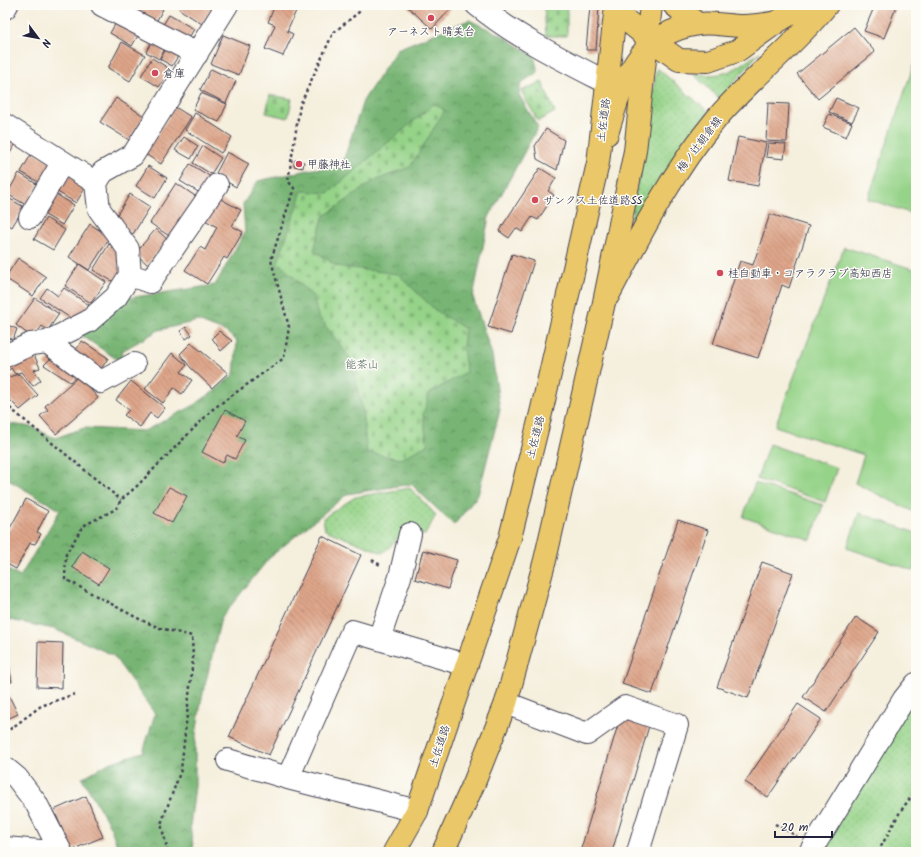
<svg xmlns="http://www.w3.org/2000/svg" width="921" height="857" font-family="Kalam,'Klee One',sans-serif">
<style>
.grass{fill:url(#grass-dots);stroke:#5c7a62}
.forest{fill:url(#forest-crowns);stroke:#4d6c58}
.cemetery{fill:url(#cemetery-stones);stroke:#5c7a62}
.garden{fill:#95d388;stroke:#5c7a62}
.building{fill:url(#building-back-hatch)}
.lines{fill:none;stroke-linecap:round;stroke-linejoin:round}
.minor-casing{stroke:#424153;stroke-width:24}
.major-casing{stroke:#424153;stroke-width:24}
.highway-casing{stroke:#424153;stroke-width:24}
.path{stroke:#424153;stroke-width:2.5;stroke-dasharray:3 3;stroke-linecap:butt}
.minor{stroke:#fff;stroke-width:22}
.major{stroke:#eac769;stroke-width:22}
.highway{stroke:#eac769;stroke-width:22}
.poi-dot{fill:#d1495b;stroke:#fdfcf7;stroke-width:1.5}
.labels{text-anchor:middle;stroke-width:3;stroke-linejoin:round;paint-order:stroke}
.poi-label{font-size:11px;fill:#22223b;stroke:#fdfcf7;text-anchor:start}
.street-label{font-size:11px;fill:#22223b;stroke:#fdfcf7}
.park-label{font-size:11px;fill:#4a6056;stroke:#fdfcf7}
</style>
<defs>
<pattern id="grass-dots" width="8" height="8" patternUnits="userSpaceOnUse"><rect width="8" height="8" fill="#95d388"/><path d="M2 2h.1M6 6h.1" fill="none" stroke="#80b576" stroke-width="1.8" stroke-linecap="round"/></pattern>
<pattern id="forest-crowns" width="20" height="18" patternUnits="userSpaceOnUse"><rect width="20" height="18" fill="#78b574"/><path d="M2 6a3 3 0 1 1 6 0M12 15a3 3 0 1 1 6 0" fill="none" stroke="#629360"/></pattern>
<pattern id="cemetery-stones" width="16" height="16" patternUnits="userSpaceOnUse"><rect width="16" height="16" fill="#95d388"/><path d="M2 7V4a2 2 0 0 1 4 0v3zM10 15v-3a2 2 0 0 1 4 0v3z" fill="#80b576"/></pattern>
<pattern id="building-back-hatch" width="6" height="6" patternUnits="userSpaceOnUse"><rect width="6" height="6" fill="#dea68a"/><path d="M-1 5l2 2M0 0l6 6M5-1l2 2" fill="none" stroke="#b48772"/></pattern>
</defs>
<rect width="100%" height="100%" fill="#fdfcf7"/>
<filter id="ink" filterUnits="userSpaceOnUse"><feTurbulence type="fractalNoise" baseFrequency=".025" numOctaves="2"/><feDisplacementMap in="SourceGraphic" scale="8" xChannelSelector="R" yChannelSelector="G"/><feConvolveMatrix kernelMatrix="1 2 1 2 8 2 1 2 1" color-interpolation-filters="sRGB"/></filter>
<filter id="wash" filterUnits="userSpaceOnUse"><feTurbulence type="fractalNoise" baseFrequency=".012" numOctaves="4" result="noise"/><feDisplacementMap in="SourceGraphic" scale="16" xChannelSelector="R" yChannelSelector="G"/><feGaussianBlur stdDeviation="0.9" result="paint"/><feColorMatrix in="noise" values="0 0 0 0 0 0 0 0 0 0 0 0 0 0 0 0 0 1.4 0 .05"/><feComposite in="paint" operator="in"/></filter>
<g filter="url(#wash)">
<rect width="100%" height="100%" fill="#f5efdd"/>
<path class="grass" d="M760,52l-40,47 -28,-26c33,6 42,-3 68,-21z
M657,68l52,44 -81,125z
M410,488l26,27 -11,20 -22,-1 -20,19 -58,-23 -2,-12 32,-21z
M916,693v159h-101z"/>
<path class="forest" d="M469,20l34,16 31,20 4,16 -17,11 -2,12 19,32 -49,90 -16,80 19,58 8,55 -22,85 -24,30 -43,-41 -64,10 -77,63 -49,61 -20,84 -6,40v44l-5,40 4,26h-75l-8,-24 -29,-50 27,-15 34,-11 12,-38 -42,-59 -59,-26 -49,-10v-51l15,9 40,-67 -55,-32v-55l27,4 23,11 29,-10 60,3 47,-24 25,-17 18,-16 3,-33 -11,-9 -28,-11 -39,9 -37,21 -1,11 -43,-29 50,-35 87,-13 30,-53 -2,-28 15,-23 55,-12 28,-1 22,-67 34,-52z"/>
<path class="cemetery" d="M544,5h23v31h-21z
M542,82l13,30 -17,9 -17,-30z
M270,95l22,4 -4,19 -22,-5z
M434,104l11,6 -35,57 -36,14 -51,36 -9,33 22,16 62,8 36,35 31,20 -2,17 3,26 -36,21 -7,21 4,31 -27,14 -33,-7 -6,-50 -11,-44 -32,-42 -5,-20 -35,-34 24,-71 26,2z"/>
<path class="garden" d="M916,58v157l-48,-16z
M844,247l72,23v243l-61,-30 9,-28 -89,-29z
M769,444l68,24 -12,34 -68,-23z
M755,483l68,22 -12,35 -68,-23z
M859,513l57,20 -1,38 -68,-23z"/>
<g id="blocks">
<path class="building" d="M136,5h21l6,4 -7,13 -22,-13z
M182,5h32l-12,19 -23,-15z
M275,5h6l15,6 -9,20 6,3 -10,22 -18,-7 10,-24 -7,-3z
M409,5h45l-22,24 -24,-22z
M875,5h22l-13,33 -20,-7z
M590,6l9,1 -3,43h-10z
M169,15l25,14 -8,14 -25,-15z
M118,19l22,13 -8,14 -22,-13z
M854,27l21,25 -57,47 -21,-25z
M223,35l27,11 -11,29 -28,-11z
M154,38l13,7 -8,14 -13,-7z
M122,42l23,13 -15,26 -22,-13z
M168,46l12,7 -8,13 -12,-7z
M152,58l18,11 -11,18 -18,-11z
M211,69l25,12 -10,22 -26,-13z
M201,93l26,11 -8,18 -26,-12z
M116,98l28,18 -15,24 -29,-18z
M836,98l23,10 -7,14 -23,-10z
M768,103l21,1 -2,38 -21,-1z
M175,107l16,10 -30,47 -16,-10z
M195,113l37,24 -11,16 -36,-23z
M829,114l23,9 -6,14 -23,-10z
M546,129l18,11 -7,30 -20,-11 -2,-13z
M5,134l12,8 -12,19z
M184,137l14,9 -7,13 -16,-9z
M738,137l28,6 -8,43 -29,-5z
M768,143l18,1 -2,15 -18,-2z
M203,146l18,12 -10,16 -18,-11z
M33,151l20,12 -13,20 -19,-11z
M227,152l22,12 -13,23 -21,-12z
M295,160l9,2 -1,6 -9,-2z
M190,164l21,13 -11,16 -20,-12z
M148,166l19,12 -12,20 -19,-12z
M540,168l16,10 -8,13 6,4 -16,25 -6,-3 -10,15 -6,-4 -7,10 -10,-7z
M69,171l19,12 -12,20 -20,-12z
M19,173l19,12 -12,20 -19,-11z
M176,183l22,15 -26,40 -22,-15z
M54,193l20,12 -12,20 -20,-12z
M130,194l20,13 -17,27 -20,-13z
M5,196l19,11 -12,20 -7,-4z
M217,197l24,13 -9,16 11,6 -16,27 -3,-2 -17,27 -22,-14 15,-23 5,3 12,-23 -14,-8z
M770,214l39,12 -20,62 -7,-3 -24,73 -45,-14 27,-83 13,4z
M46,218l19,12 -12,20 -19,-11z
M90,224l20,13 -21,33 -20,-13z
M156,229l12,11 -21,24 -12,-11z
M109,244l16,10 -7,12 4,3 -8,13 -21,-12z
M512,254l22,7 -23,73 -23,-7z
M18,258l28,19 -13,19 -28,-18z
M79,264l27,18 -15,21 -26,-17z
M47,288l11,8 6,-8 25,17 -11,18 -38,-25z
M35,298l24,16 -11,16 -6,-4 -9,12 -17,-13z
M5,324l12,5 -4,11 -4,-2 -4,9z
M186,327l6,8 -6,4 -6,-8z
M219,331l13,10 -11,10 -9,-13z
M82,341l26,17 -10,16 -26,-18z
M191,343l37,30 -16,15 -21,-20 -11,-14z
M31,348l9,20 -6,2 7,10 -8,6 -12,-14 -6,2 -4,-6 -6,6v-14z
M172,353l15,12 -6,7 11,8 -10,14 -8,-6 -11,15 -18,-14z
M54,355l27,18 -11,9 -26,-17z
M19,374l19,21 -18,15 -15,-15v-17z
M79,376l19,22 -42,36 -16,-18 8,-6 -3,-4z
M131,381l34,27 -8,10 -7,-5 -10,14 -16,-12 5,-5 -13,-10z
M225,410l20,11 -8,15 8,4 -10,19 -8,-4 -4,8 -21,-11z
M169,487l18,9 -15,27 -18,-10z
M26,499l22,12 -11,21 4,2 -6,10 -5,-1 -14,26 -11,-6v-35l4,2z
M678,520l30,10 -56,164 -30,-10z
M322,536l39,19 -92,200 -40,-18z
M423,550l34,10 -9,29 -33,-10z
M82,551l27,17 -10,16 -27,-17z
M762,562l31,11 -45,125 -31,-11z
M856,617l23,15 -53,80 -23,-15z
M38,642l25,1 -1,45 -25,-1z
M8,660l4,22 -7,1v-22z
M5,688l13,26 -13,6z
M798,704l23,15 -53,78 -23,-15z
M620,718l29,8 -37,126h-32z
M86,796l17,41 -32,13 -17,-40z"/>
</g>
</g>
<g filter="url(#ink)">
<use href="#blocks" fill-opacity="0" stroke="#424153" stroke-width="1"/>
<g class="lines">
<g class="minor-casing">
<path id="minor" d="M102,5l95,49
M477,5c39,32 86,55 131,78
M5,8l2,-3
M5,125l91,58
M30,217l32,-54
M130,275l20,7 67,-97
M47,342l54,40 33,-18
M5,356l26,-12 16,-2 42,-21 27,-24 14,-22 -2,-26 -29,-40 -3,-26 7,-11 30,-17 94,-150
M379,639l21,-62 10,-43
M506,703l81,31 38,-27 52,18 -39,127
M228,760l60,18 129,33
M5,768l12,10 19,25 25,49
M288,778l64,-147 114,34
M5,848l47,4
M810,852l94,-153 12,-15"/>
</g>
<g class="major-casing">
<path id="major" d="M674,5l24,19
M616,12l32,26 31,22 29,1 29,-10 40,-29 28,-17
M607,134c15,-51 29,-101 91,-110 15,-2 30,2 45,2 11,0 23,-2 34,-4
M608,296c32,-61 64,-124 109,-178 34,-40 77,-72 110,-113"/>
</g>
<g class="highway-casing">
<path id="highway" d="M394,852l23,-41 93,-273 32,-129 56,-246 18,-158
M443,852l31,-69 32,-80 39,-143 58,-253 32,-156 16,-146"/>
</g>
<path class="path" d="M5,404l116,96
M372,560l10,6
M5,733l36,-27 34,-12
M775,824l22,12
M168,852l-7,-28 20,-54 12,-111 -1,-23 -32,-8 -19,-8 -76,-41 1,-25 17,-28 33,-17 5,-9 16,-14 76,-77 71,-51 5,-31 -18,-67 23,-72 -6,-7 12,-76 33,-72 26,-21 3,-7
M878,852l22,-40 16,-22"/>
<use href="#minor" class="minor"/>
<use href="#major" class="major"/>
<use href="#highway" class="highway"/>
</g>
</g>
<g class="poi-dot">
<circle cx="431" cy="18" r="4"/>
<circle cx="155" cy="73" r="4"/>
<circle cx="299" cy="164" r="4"/>
<circle cx="535" cy="200" r="4"/>
<circle cx="720" cy="273" r="4"/>
</g>
<g class="labels">
<g class="poi-label">
<text x="431" y="35" text-anchor="middle">アーネスト晴美台</text>
<text x="163" y="77">倉庫</text>
<text x="307" y="168">甲藤神社</text>
<text x="543" y="204">サンクス土佐道路SS</text>
<text x="728" y="277">桂自動車・コアラクラブ高知西店</text>
</g>
<g class="street-label">
<text transform="translate(603 120) rotate(-83)" y="4">土佐道路</text>
<text transform="translate(699 144) rotate(-53)" y="4">梅ノ辻朝倉線</text>
<text transform="translate(535 437) rotate(-76)" y="4">土佐道路</text>
<text transform="translate(439 746) rotate(-72)" y="4">土佐道路</text>
</g>
<g class="park-label">
<text x="362" y="368">能茶山</text>
</g>
</g>
<rect width="921" height="857" fill="none" stroke="#fdfcf7" stroke-width="20"/>
<g transform="translate(38 38) rotate(122)" stroke="#fdfcf7" stroke-width="3" paint-order="stroke">
<path d="M0-3L7 15L0 10L-7 15Z" fill="#22223b"/>
<text y="-6" font-size="11" font-weight="bold" text-anchor="middle" fill="#22223b">N</text>
</g>
<path d="M775 831v6h57v-6" fill="none" stroke="#22223b" stroke-width="2"/>
<text x="781" y="831" font-size="12" fill="#22223b" stroke="#fdfcf7" stroke-width="3" paint-order="stroke">20 m</text>
</svg>
